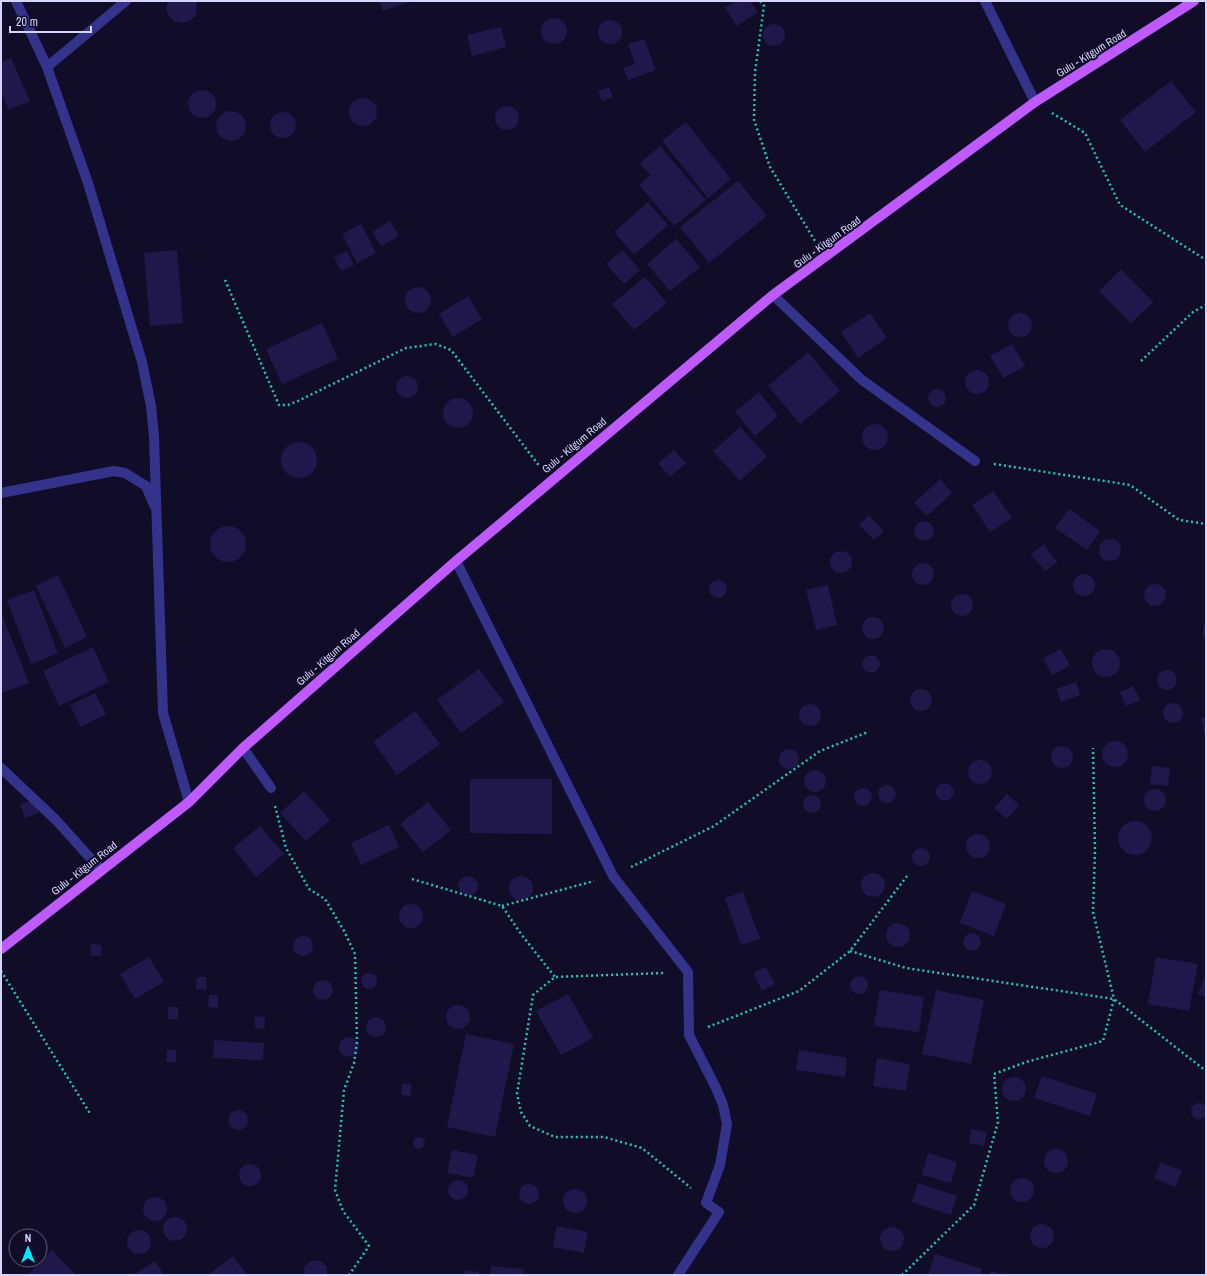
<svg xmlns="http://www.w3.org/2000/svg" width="1207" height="1276" font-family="'Archivo Narrow',sans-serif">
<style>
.building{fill:#20174b}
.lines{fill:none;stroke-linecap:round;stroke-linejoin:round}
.path{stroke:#22c4b7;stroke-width:2.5;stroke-dasharray:2 3;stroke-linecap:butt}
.minor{stroke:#34338c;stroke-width:10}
.major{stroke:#be5aff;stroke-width:10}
.labels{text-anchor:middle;stroke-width:4;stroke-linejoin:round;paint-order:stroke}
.street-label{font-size:11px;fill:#d7d3ff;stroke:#110d28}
</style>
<rect width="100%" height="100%" fill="#110d28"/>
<path class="building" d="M168,1h28l1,6 -1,8 -6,6 -8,2 -8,-2 -6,-6 -2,-7z
M379,1h32l-28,10z
M735,1h15l8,11 -21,14 -12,-18z
M541 31a13 13 0 1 1 26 0a13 13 0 1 1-26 0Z
M598 32a12 12 0 1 1 24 0a12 12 0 1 1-24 0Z
M763 35a11 11 0 1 1 22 0a11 11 0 1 1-22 0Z
M501,27l5,20 -34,9 -5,-21z
M644,39l12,31 -28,10 -5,-12 12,-4 -7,-20z
M11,58l19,43 -21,9 -8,-17v-31z
M1171,81l25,31 -51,40 -25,-32z
M609,87l4,10 -11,4 -4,-10z
M188 104a14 14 0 1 1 28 0a14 14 0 1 1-28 0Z
M349 112a14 14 0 1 1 28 0a14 14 0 1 1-28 0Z
M495 118a12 12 0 1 1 24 0a12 12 0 1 1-24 0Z
M216 126a15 15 0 1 1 30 0a15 15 0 1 1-30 0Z
M270 125a13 13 0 1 1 26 0a13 13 0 1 1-26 0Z
M686,122l45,57 -23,19 -46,-57z
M660,146l46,54 -32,26 -35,-41 11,-10 -10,-12z
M738,181l29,35 -58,47 -29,-36z
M648,202l20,23 -34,30 -20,-23z
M390,221l9,15 -18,10 -9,-14z
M361,224l15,29 -19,10 -15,-29z
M676,239l24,28 -30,24 -23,-27z
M177,250l6,73 -33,3 -6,-73z
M623,250l17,20 -16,14 -18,-20z
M347,251l7,14 -13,6 -7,-14z
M1121,269l32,33 -22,21 -32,-32z
M645,277l22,26 -33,27 -22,-26z
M405 300a13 13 0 1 1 26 0a13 13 0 1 1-26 0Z
M468,296l14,23 -29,18 -14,-23z
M870,313l17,25 -29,20 -17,-26z
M1008 325a12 12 0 1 1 24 0a12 12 0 1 1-24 0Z
M322,323l16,36 -56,25 -16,-35z
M1012,344l13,22 -22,12 -13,-22z
M808,352l32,39 -40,33 -32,-38z
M965 382a12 12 0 1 1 24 0a12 12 0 1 1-24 0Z
M396 387a11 11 0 1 1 22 0a11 11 0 1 1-22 0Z
M928 398a9 9 0 1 1 18 0a9 9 0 1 1-18 0Z
M759,392l19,24 -23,20 -20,-24z
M443 413a15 15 0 1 1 30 0a15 15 0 1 1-30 0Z
M862 437a13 13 0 1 1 26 0a13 13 0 1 1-26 0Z
M740,427l27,29 -27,25 -27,-30z
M281 460a18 18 0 1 1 36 0a18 18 0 1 1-36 0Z
M674,450l12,13 -16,14 -12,-14z
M940,479l12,14 -25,23 -13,-13z
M993,491l19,27 -22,14 -18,-27z
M1069,509l31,22 -13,19 -32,-22z
M869,515l15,16 -10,9 -15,-15z
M914 531a10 10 0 1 1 20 0a10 10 0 1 1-20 0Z
M210 544a18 18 0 1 1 36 0a18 18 0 1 1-36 0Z
M1099 550a11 11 0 1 1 22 0a11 11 0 1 1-22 0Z
M1044,544l13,18 -12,9 -14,-17z
M830 562a11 11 0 1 1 22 0a11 11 0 1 1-22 0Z
M912 574a11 11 0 1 1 22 0a11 11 0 1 1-22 0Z
M1073 585a11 11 0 1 1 22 0a11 11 0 1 1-22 0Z
M58,575l29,62 -22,11 -29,-62z
M709 589a9 9 0 1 1 18 0a9 9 0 1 1-18 0Z
M1144 595a11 11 0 1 1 22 0a11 11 0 1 1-22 0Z
M828,585l9,40 -21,5 -10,-40z
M34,590l24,63 -27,11 -24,-64z
M951 605a11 11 0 1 1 22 0a11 11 0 1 1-22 0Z
M1,612l28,71 -27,10 -1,-2z
M862 628a11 11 0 1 1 22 0a11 11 0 1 1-22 0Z
M1206,623v17l-3,-3v-11z
M93,647l16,35 -50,24 -16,-35z
M1092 663a14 14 0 1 1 28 0a14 14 0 1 1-28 0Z
M1061,649l9,17 -18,9 -9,-17z
M862 664a9 9 0 1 1 18 0a9 9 0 1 1-18 0Z
M479,669l25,33 -43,31 -24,-33z
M1157 680a10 10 0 1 1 20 0a10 10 0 1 1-20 0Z
M1076,682l4,13 -19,7 -5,-13z
M1133,686l7,14 -14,6 -6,-14z
M910 700a11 11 0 1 1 22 0a11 11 0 1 1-22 0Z
M95,693l11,21 -25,13 -11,-22z
M1163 713a10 10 0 1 1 20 0a10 10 0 1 1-20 0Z
M799 715a11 11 0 1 1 22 0a11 11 0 1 1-22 0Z
M415,711l25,33 -43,31 -24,-33z
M1206,716v20h-1l-4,-18z
M1102 754a13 13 0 1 1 26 0a13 13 0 1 1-26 0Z
M1051 757a11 11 0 1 1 22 0a11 11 0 1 1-22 0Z
M779 759a10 10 0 1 1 20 0a10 10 0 1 1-20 0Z
M968 772a12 12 0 1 1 24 0a12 12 0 1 1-24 0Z
M1152,766l18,2 -2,18 -18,-2z
M804 781a11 11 0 1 1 22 0a11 11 0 1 1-22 0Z
M470,779h82v55l-82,-1z
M936 792a9 9 0 1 1 18 0a9 9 0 1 1-18 0Z
M878 794a9 9 0 1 1 18 0a9 9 0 1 1-18 0Z
M854 797a9 9 0 1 1 18 0a9 9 0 1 1-18 0Z
M1144 800a11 11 0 1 1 22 0a11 11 0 1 1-22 0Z
M304,791l26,29 -24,21 -26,-28z
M1007,794l12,11 -12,14 -13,-11z
M803 804a9 9 0 1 1 18 0a9 9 0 1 1-18 0Z
M35,800l4,13 -14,5 -5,-14z
M428,802l23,28 -28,22 -23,-28z
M1118 838a17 17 0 1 1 34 0a17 17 0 1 1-34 0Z
M389,825l10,22 -38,18 -10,-22z
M260,826l24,28 -28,23 -23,-29z
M966 846a12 12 0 1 1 24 0a12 12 0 1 1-24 0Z
M912 857a9 9 0 1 1 18 0a9 9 0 1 1-18 0Z
M861 885a12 12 0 1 1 24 0a12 12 0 1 1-24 0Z
M509 888a12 12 0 1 1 24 0a12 12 0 1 1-24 0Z
M458 886a10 10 0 1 1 20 0a10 10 0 1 1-20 0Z
M972,891l34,13 -12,32 -34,-13z
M743,892l17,47 -19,6 -16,-47z
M399 916a12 12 0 1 1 24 0a12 12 0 1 1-24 0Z
M886 935a12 12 0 1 1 24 0a12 12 0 1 1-24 0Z
M963 942a9 9 0 1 1 18 0a9 9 0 1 1-18 0Z
M293 946a10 10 0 1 1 20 0a10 10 0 1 1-20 0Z
M91,944l10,1v11h-10z
M149,957l15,25 -29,17 -15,-25z
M1156,957l42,7 -9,47 -41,-7z
M766,967l9,17 -13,7 -9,-18z
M1206,973v24l-8,-3z
M361 981a8 8 0 1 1 16 0a8 8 0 1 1-16 0Z
M850 985a9 9 0 1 1 18 0a9 9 0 1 1-18 0Z
M197,977h9v13l-10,-1z
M313 990a10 10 0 1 1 20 0a10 10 0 1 1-20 0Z
M880,990l44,7 -5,35 -45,-6z
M936,990l48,10 -13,64 -49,-10z
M568,994l25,44 -32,17 -25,-44z
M209,995h9v13l-10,-1z
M446 1017a12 12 0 1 1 24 0a12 12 0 1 1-24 0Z
M168,1007h10v12h-10z
M255,1016l10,1 -1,12 -9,-1z
M366 1027a10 10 0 1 1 20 0a10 10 0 1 1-20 0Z
M466,1034l48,10 -19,93 -48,-10z
M339 1047a10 10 0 1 1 20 0a10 10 0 1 1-20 0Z
M214,1040l50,3 -1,17 -50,-2z
M167,1050h9v13l-10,-1z
M799,1050l48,8 -2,19 -49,-7z
M877,1058l33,6 -4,27 -33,-5z
M1042,1076l55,18 -7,22 -56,-18z
M1002 1089a12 12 0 1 1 24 0a12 12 0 1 1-24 0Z
M402,1083l9,1v12l-10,-1z
M1191 1111a8 8 0 1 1 16 0a8 8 0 1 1-16 0Z
M228 1120a10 10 0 1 1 20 0a10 10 0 1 1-20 0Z
M971,1129l16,3 -3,14 -15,-3z
M413 1143a6 6 0 1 1 12 0a6 6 0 1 1-12 0Z
M1044 1161a12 12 0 1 1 24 0a12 12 0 1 1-24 0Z
M452,1150l26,5 -5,23 -26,-5z
M928,1153l29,9 -6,21 -29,-8z
M1161,1162l21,9 -7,16 -21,-9z
M239 1175a11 11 0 1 1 22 0a11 11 0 1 1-22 0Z
M1010 1190a12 12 0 1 1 24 0a12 12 0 1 1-24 0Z
M448 1190a10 10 0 1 1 20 0a10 10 0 1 1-20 0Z
M918,1183l39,13 -6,19 -39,-13z
M519 1194a10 10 0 1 1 20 0a10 10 0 1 1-20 0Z
M563 1201a12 12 0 1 1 24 0a12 12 0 1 1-24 0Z
M143 1209a12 12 0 1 1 24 0a12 12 0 1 1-24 0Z
M163 1229a12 12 0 1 1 24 0a12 12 0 1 1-24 0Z
M1030 1236a12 12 0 1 1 24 0a12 12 0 1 1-24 0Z
M557,1226l31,6 -4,21 -31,-6z
M880 1239a12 12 0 1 1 24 0a12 12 0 1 1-24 0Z
M127 1242a12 12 0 1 1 24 0a12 12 0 1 1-24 0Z
M52,1250l24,25h-49z
M935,1254l47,15 -2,6h-52z
M233,1256l14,19h-39z
M155,1261l9,14h-31z
M311,1261h10l6,6v8h-23v-8z
M491,1266l33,3 -1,6h-33z
M465,1270l14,2v3h-15z
M990,1271l14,3v1h-15z"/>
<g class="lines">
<path class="path" d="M760,1l4,5 -9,66 -1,48 16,47 45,74
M1052,113l33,20 35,72 86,55
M225,280l54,125h9l10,-4 108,-53 30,-4 15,6 89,117
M1141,361l52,-49 13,-7
M994,464l136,21 49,35 27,4
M275,806l11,42 23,41 16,10 19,32 11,23 2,88 -3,21 -10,27 -9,100 8,21 26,35 -20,29
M631,867l83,-41 106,-75 48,-19
M412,879l90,27 19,28 34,43
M502,906l92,-25
M850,951l56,17 208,31 92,72
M1,971l90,144
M663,973l-108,4 -22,18 -16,99 4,18 9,14 25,11h49l38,11 49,40
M708,1027l91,-36 51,-40 57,-75
M902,1275l72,-70 24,-83 -4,-48 32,-12 77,-21 11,-42 -21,-87 2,-62 -2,-102"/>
<path class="minor" d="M16,1l31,66 41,116 54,179 9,44 3,31 9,276 26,89
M985,1l50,101
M47,67l79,-66
M773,295l89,85 113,81
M1,493l113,-22 11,2 21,13 8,19
M456,561l157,315 75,96 1,63 27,53 7,17 4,19 -7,41 -14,38 13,9 -41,63
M243,748l28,40
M1,768l55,52 45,50"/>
<path class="major" d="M1,949l188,-147 54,-54 213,-187 317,-266 262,-193 159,-101"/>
</g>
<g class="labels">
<g class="street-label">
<text transform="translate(1091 53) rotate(-32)" y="4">Gulu - Kitgum Road</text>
<text transform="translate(827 242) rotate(-36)" y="4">Gulu - Kitgum Road</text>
<text transform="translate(574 445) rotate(-40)" y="4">Gulu - Kitgum Road</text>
<text transform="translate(328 657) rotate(-41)" y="4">Gulu - Kitgum Road</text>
<text transform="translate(84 868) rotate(-38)" y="4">Gulu - Kitgum Road</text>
</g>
</g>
<rect width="1207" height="1276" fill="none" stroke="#d7d3ff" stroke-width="4"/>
<g transform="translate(28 1248)"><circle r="19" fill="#110d28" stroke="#605c7e"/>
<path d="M0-3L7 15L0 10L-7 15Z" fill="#00eafe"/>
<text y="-6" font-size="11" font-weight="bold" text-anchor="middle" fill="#d7d3ff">N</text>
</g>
<path d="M10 26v6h81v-6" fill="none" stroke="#d7d3ff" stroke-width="2"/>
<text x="16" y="26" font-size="12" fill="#d7d3ff" stroke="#110d28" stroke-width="3" paint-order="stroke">20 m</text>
</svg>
